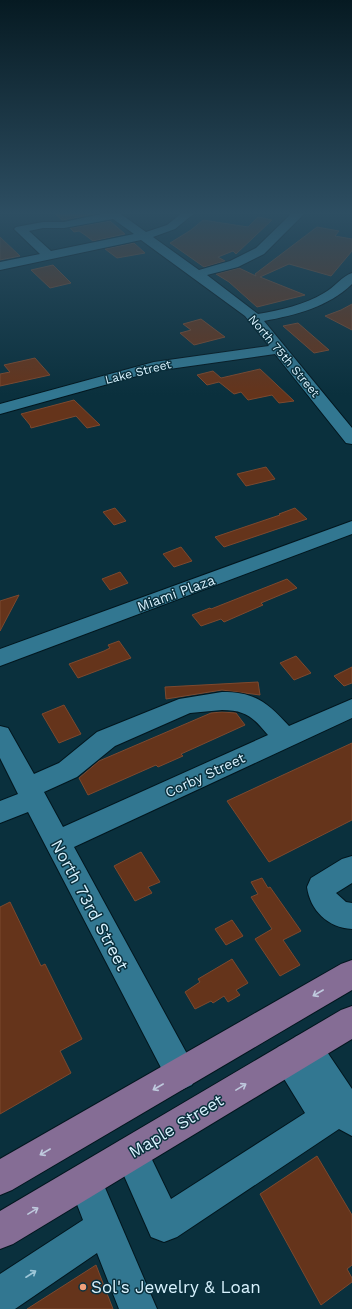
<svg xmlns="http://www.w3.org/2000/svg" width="352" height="1309" font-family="'Work Sans',sans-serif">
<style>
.building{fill:#65341b;stroke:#7c492f}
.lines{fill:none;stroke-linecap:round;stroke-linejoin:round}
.minor-casing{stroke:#02161e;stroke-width:2}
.major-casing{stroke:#02161e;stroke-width:2}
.minor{fill:#327791;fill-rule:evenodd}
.major{fill:#856d95;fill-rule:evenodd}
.oneway{stroke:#bfcade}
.oneway2{stroke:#9ec7d8}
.poi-dot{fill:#f1a17b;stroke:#0a303d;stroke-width:1.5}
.labels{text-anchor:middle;stroke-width:3;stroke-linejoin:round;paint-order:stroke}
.far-street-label{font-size:12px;fill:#d8f2fe;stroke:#0a303d}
.street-label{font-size:14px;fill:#d8f2fe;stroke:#0a303d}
.near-street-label{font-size:17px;fill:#d8f2fe;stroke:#0a303d}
.near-poi-label{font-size:17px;fill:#d8f2fe;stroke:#0a303d;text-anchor:start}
</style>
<rect width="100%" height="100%" fill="#0a303d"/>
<path class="building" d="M53,212h47l1,1 -39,7z
M258,217l14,3 -36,34 -3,-3 -15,6 7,4 -21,6 -34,-24 21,-13 12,-10 45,7z
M110,221l15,13 -32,7 -8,-6 -6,-4 -5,1 -4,-4z
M317,227l22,4 -4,5 17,3v12l-21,25 -42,-12 -29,13 45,18 -48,12 -28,-25 -13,-8 23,-6 17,8 -1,-2z
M0,237l20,19 -20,4z
M134,243l11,10 -28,5 -12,-9z
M53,265l18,18 -21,5 -19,-18z
M352,304v26l-27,-14 16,-6z
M201,319l24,18 -31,8 -14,-12 11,-3 -8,-6z
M298,323l31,27 -15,3 -31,-27z
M35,358l15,17 -50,11v-12l10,-2 -6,-7z
M260,369l34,32 -15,2 -7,-8 -24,5 -7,-8 -7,2 -15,-12 -12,3 -10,-10 16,-4 8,7z
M74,400l26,25 -13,3 -11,-12 -45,12 -1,-3 -9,-11z
M266,467l9,12 -29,7 -9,-12z
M115,508l11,13 -12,4 -11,-13z
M295,508l12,11 -83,28 -9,-10 65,-22 -1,-1z
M181,547l11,14 -18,6 -11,-13z
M120,572l8,11 -18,7 -8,-11z
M287,579l10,9 -36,15 2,2 -39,17 -3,-3 -20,7 -9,-11 18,-7 1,1z
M19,595l-19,36v-30z
M119,641l12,17 -53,20 -9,-14 35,-13 6,-3 -2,-3z
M296,656l15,17 -17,7 -14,-17z
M352,667v16l-8,3 -10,-10z
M258,682l2,13 -38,-5 -56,9 -1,-12z
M64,705l17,29 -22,9 -17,-29z
M222,712l14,1 9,12 -64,29 2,2 -25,11 -2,-2 -68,30 -9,-17 20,-17 112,-48z
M352,743v77l-83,42 -42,-61z
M141,852l19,30 -12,5 4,6 -17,8 -21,-35z
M262,878l6,10 2,-1 31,44 -18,9 17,25 -20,11 -25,-37 17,-10 -21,-32 7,-3 -7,-12z
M10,902l31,64 4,-2 37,75 -22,12 11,22 -71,41v-207z
M232,920l11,16 -17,9 -11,-16z
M232,959l16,24 -12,7 4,5 -12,7 -4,-6 -11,7 -2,-2 -16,8 -10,-17 15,-10 -2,-3z
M317,1156l35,59v50l-5,4 5,9v4l-31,23 -61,-111z
M96,1265l17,44h-86z"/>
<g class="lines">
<g class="minor-casing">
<path id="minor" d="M105,212h13l28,20 21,-7 16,-13h13l-21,17 -22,8 46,33 31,-9 26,-13 37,-36h13l-42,42 -26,13 -31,8 51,39c23,-4 46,-9 66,-21 10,-5 18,-17 28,-20v11c-24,23 -56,31 -88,37l88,107v16l-6,-1 -71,-89 -120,17 -155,43v-10l154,-42 115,-16 -24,-30 -104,-76 -141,30v-8l40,-8 -24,-23 -2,-2 2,-2 27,-5h21l42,-9zM113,219l21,15 -83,17 -22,-20 14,-3h21z
M352,521v13l-352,132v-17z
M222,692c33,0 45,10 67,34l63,-27v19l-278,129 118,216 5,11 -5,11 -11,5 -11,-5 -142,-273 -28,11v-22l18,-7 -18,-36v-32l8,2 26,46 25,-11 38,-31 82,-33zM222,710c24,0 32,8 46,25l-205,92 -19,-35 33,-15 38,-31 75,-33z
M352,856v27l-16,10 10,9 6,1v26c-24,-1 -42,-19 -45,-42l4,-9 31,-19z
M306,1032l11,5 35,52v47l-13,-7 -162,108 -13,5 -13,-5 -37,-84 5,-12 12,-5 12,5 28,58 134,-86 -27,-44 -5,-11 5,-11 11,-5 3,1 3,-6z
M85,1164l12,5 60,140h-38l-22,-56 -82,56h-15v-35l83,-54 -15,-39 5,-12z"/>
</g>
<g class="major-casing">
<path id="major" d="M352,960v30l-340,200 -12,5v-36l341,-195z
M352,1006v33l-339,205 -13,5v-38l341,-201z"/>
</g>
<use href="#minor" class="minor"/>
<use href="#major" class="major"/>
</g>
<defs><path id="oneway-shaft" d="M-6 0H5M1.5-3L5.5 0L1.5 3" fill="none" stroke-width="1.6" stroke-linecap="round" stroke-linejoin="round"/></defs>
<g class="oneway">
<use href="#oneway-shaft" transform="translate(318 993) rotate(150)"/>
<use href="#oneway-shaft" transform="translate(158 1087) rotate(150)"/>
<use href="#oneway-shaft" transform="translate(241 1087) rotate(-31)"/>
<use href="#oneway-shaft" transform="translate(45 1152) rotate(150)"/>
<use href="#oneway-shaft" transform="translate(33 1211) rotate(-31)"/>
</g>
<use class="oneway2" href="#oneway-shaft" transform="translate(31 1274) rotate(-33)"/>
<linearGradient id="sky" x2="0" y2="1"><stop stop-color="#061a22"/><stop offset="0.54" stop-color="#2d4e62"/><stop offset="1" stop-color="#2d4e62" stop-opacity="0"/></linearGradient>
<rect width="352" height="395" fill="url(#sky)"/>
<circle class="poi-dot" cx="83" cy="1287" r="4"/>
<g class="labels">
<g class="far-street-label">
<text transform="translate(284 356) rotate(50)" y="4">North 75th Street</text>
<text transform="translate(138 372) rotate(-14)" y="4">Lake Street</text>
</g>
<g class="street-label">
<text transform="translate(176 593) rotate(-20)" y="5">Miami Plaza</text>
<text transform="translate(205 775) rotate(-25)" y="5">Corby Street</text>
</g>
<g class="near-street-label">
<text transform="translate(90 905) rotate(62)" y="6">North 73rd Street</text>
<text transform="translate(176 1126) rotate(-31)" y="6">Maple Street</text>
</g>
<g class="near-poi-label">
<text x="91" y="1293">Sol's Jewelry &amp; Loan</text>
</g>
</g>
</svg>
